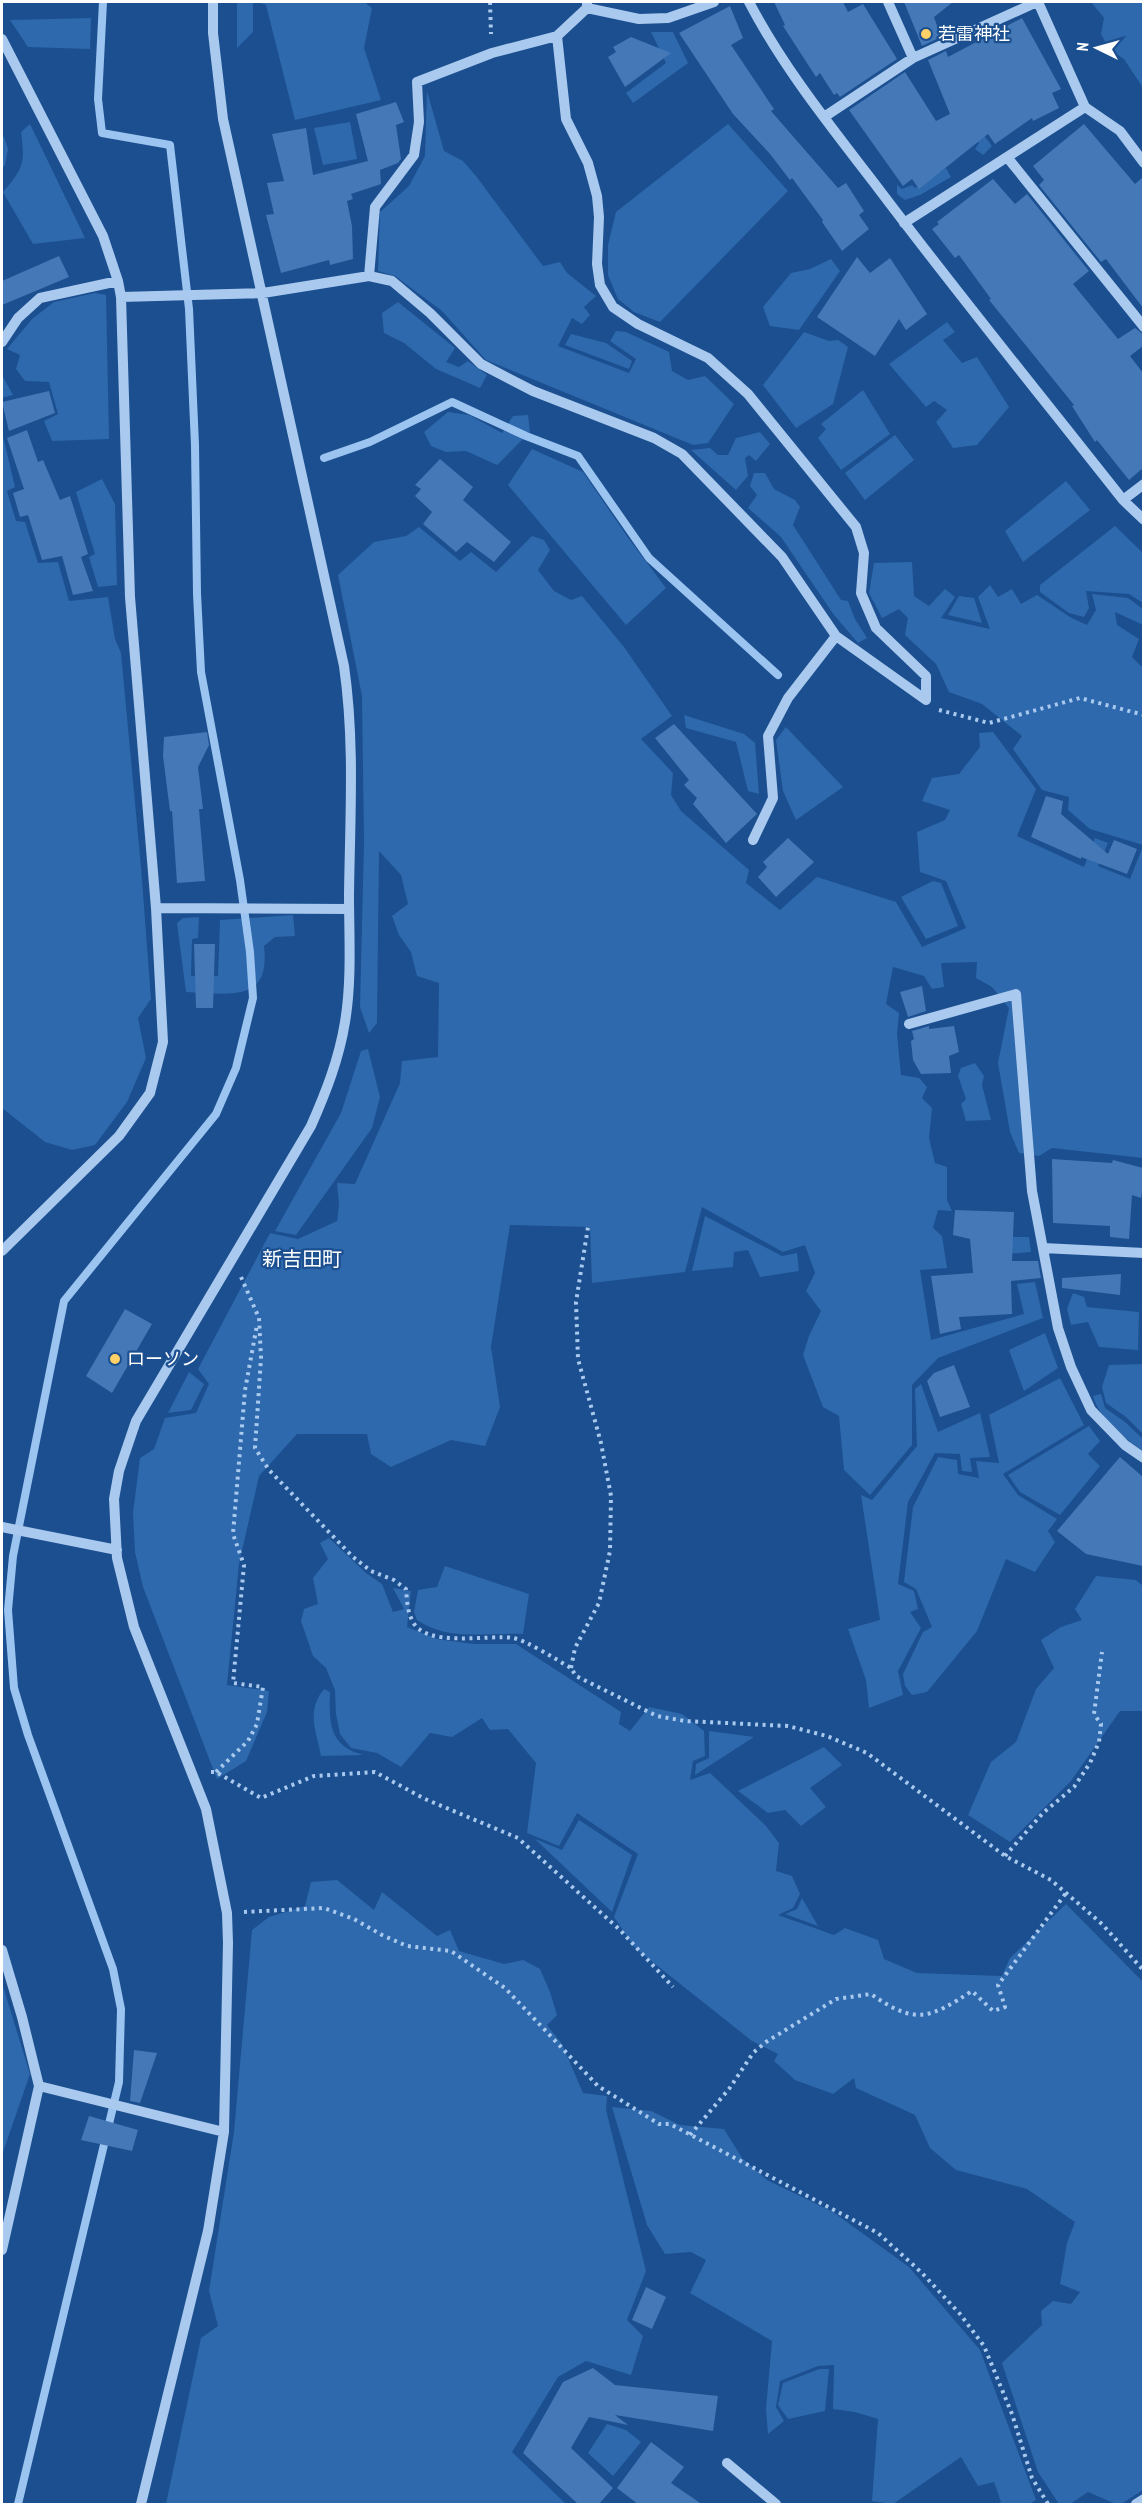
<svg xmlns="http://www.w3.org/2000/svg" width="1145" height="2506" font-family="'PT Sans Narrow','Noto Sans JP',sans-serif">
<style>
.green{fill:#2e69ad}
.lines{fill:none;stroke-linecap:round;stroke-linejoin:round}
.stream{stroke:#9cc4f0;stroke-width:8}
.building{fill:#4478b7}
.path{stroke:#a9c9ee;stroke-width:4;stroke-dasharray:3 4.5;stroke-linecap:butt}
.minor{stroke:#a9c9ee;stroke-width:10}
.poi-dot{fill:#ffd166;stroke:#1b4f8f;stroke-width:2}
.labels{text-anchor:middle;stroke-width:4.5;stroke-linejoin:round;paint-order:stroke}
.poi-label{font-size:18px;fill:#fff;stroke:#1b4f8f;text-anchor:start}
.neighbourhood-label{font-size:20px;fill:#fff;stroke:#1b4f8f}
</style>
<rect width="100%" height="100%" fill="#1b4f8f"/>
<path class="green" d="M237,2h16v30l-16,16z
M258,2h106l8,6 -8,40 17,52 -86,20 -29,-115z
M1091,2h52v86l-19,-29 -15,-10 -8,-15 3,-16z
M91,18l-1,31 -62,-2 -18,-27z
M651,32h22l15,31 -55,40 -7,-10 40,-30z
M427,91l17,60 19,10 13,15 67,90 17,-4 7,11 29,23 -12,11 6,8 -8,9 -10,-6 -14,28 71,27 7,-14 -26,-18 6,-10 10,1 43,20 3,19 16,9 17,-4 29,28 -26,39 -15,2 -207,-85 -44,-49 -47,-35 -17,-5 2,-59 29,-26 16,-30z
M963,107l29,39 -9,9 -8,-6 4,-6 -24,-31z
M350,122l7,37 -34,6 -9,-37z
M30,124l55,114 -52,6 -30,-52c21,-24 22,-29 18,-60z
M728,124l60,67 -128,131 -26,-10 -16,-13 -10,-24v-30l8,-33z
M2,137h2l4,12 -3,16 -3,3z
M946,168l5,9 -31,18 -15,5 -8,-6v-9l5,4 10,-4 3,3z
M831,259l9,12 -41,59 -29,-4 -7,-19 28,-34 19,-4z
M95,293l11,2 3,144 -57,2 -8,-20 14,-7 -9,-32 -24,-1 -9,-12 4,-14 -13,-6 25,-30 22,-17z
M398,302l57,46 -9,14 13,5 9,-6 19,14 -7,13 -44,-19 -32,-26 -20,-10 -2,-20z
M947,322l8,10 -12,8 19,23 15,-6 32,50 -32,38 -24,3 -17,-26 11,-12 -13,-9 -8,6 -37,-43z
M804,332l25,9 9,-1 10,7 -15,57 -37,24 -33,-43z
M571,334l35,9 26,18 -3,8 -64,-24z
M2,377h1l10,18 -11,3z
M863,390l27,44 -49,36 -23,-32 8,-9 -5,-5z
M448,412l21,3 33,18 11,-17 15,-1 2,17 -33,33 -31,-14 -20,1 -15,-6 -7,-14z
M2,432l13,55 -8,4 9,30 9,1 13,41 20,-1 11,39 39,-4 7,42 6,14 20,214 10,132 -13,19 8,40 -19,44 -32,43 -23,5 -27,-8 -43,-34z
M760,432l10,12 -14,17 -7,-6 -4,3 3,18 -12,14 -45,-40 19,-2 8,7h10l8,-17z
M895,435l19,25 -49,40 -20,-27z
M532,449l51,23 46,67 37,49 -40,37 -118,-140z
M754,473h11l9,16 21,11 5,7 -7,18 48,75 7,1 7,18 12,19 -9,5 -24,-28 -53,-78 -33,-29 9,-13 -7,-9z
M102,479l13,25 2,81 -19,2 -9,-30 6,-3 -19,-62z
M1066,481l24,29 -67,52 -18,-31z
M1115,526l28,27v50l-14,-9 -43,-3 3,17 -5,9 -15,-4 -29,-21v-7z
M419,527l41,34 11,-9 25,20 36,-36 12,4 6,10 -12,20 16,21 17,9 11,-4 42,51 48,69 -31,23 32,34 -2,22 10,16 68,59 -3,13 34,27 37,-33 79,25 26,45 44,-19 -20,-47 -26,-9 -3,-40 28,-12 5,-10 -28,-9 10,-23 27,-4 21,-27 -1,-14 14,-1 43,57 -19,47 67,31 11,-29 13,5 -10,23 32,13 13,-33v312l-91,-10 -13,8 -20,-3 -9,-21 -12,-69 11,-55 -17,-21 -16,-9 1,-16 -36,1 3,24 -12,2 -8,-13 -31,-9 -7,37 13,9 -2,21 4,41 18,3 8,9 -5,11 10,10 -3,30 6,25 12,4v33l5,11 -14,-1 -5,18 9,8 5,32 -27,2 11,70 93,-26 -7,-30 18,-2 8,36 -105,40 -26,27v60l-42,50 -26,-25 -5,-54 -16,-9 -20,-52 6,-19 12,-25 -15,-20 9,-18 -10,-28 -22,7 -81,-45 -17,65 -93,11 -2,-56 -80,-2 -19,122 9,60 -15,39 -34,-6 -60,27 -20,-13 -4,-20h-70l-38,42 -20,88 -12,121 42,6 -2,21 -21,49 -29,18 -74,-192 -8,-35 -2,-39 7,-55 14,-9 11,-31 31,-5 13,-29 -11,-15 72,-136 28,6 39,-18 2,-17 -2,-21 18,1 45,-101 2,-22 36,-4 1,-74 -22,-7 -6,-24 -12,-17 -7,-19 16,-12 -7,-29 -22,-24 -2,172 -8,10 -9,-26 4,-165 -2,-146 -24,-121 36,-33 32,-6z
M912,562l2,34 15,10 16,-17 10,8 -14,21 49,11 -12,-32 12,-12 8,12 14,-8 9,15 16,-9 33,22 17,8 9,-15 -4,-16 36,4 15,11v16l-28,-13 2,13 22,14 -7,18 9,9 2,-1v180l-53,-16 -22,-19 1,-13 -27,-7 -29,-41 9,-13 -40,-32 -33,-12 -13,-28 -31,-29 3,-17 -9,-9 -17,9 -13,-25 5,-30z
M959,596l15,2 8,25 -34,-8z
M684,715l60,19 11,9 4,51 -11,-3 -12,-49 -50,-14z
M786,727l57,60 -47,33 -13,-29 -7,-51z
M933,881l8,2 17,43 -32,13 -25,-42z
M293,915l2,21 -20,1 -11,9c7,59 -36,47 -78,46l-9,-69 6,-5 16,-1 -1,21 -6,1 -1,37h27l2,-56z
M368,1049l12,48 -8,31 -76,107 -21,-4 66,-118 20,-62z
M975,1063l9,13 -2,9 9,35 -25,1 -5,-17 5,-5 -8,-23 3,-8z
M705,1216l77,40 15,-3 2,18 -39,6 -12,-27 -14,2 -1,15 -41,4z
M994,1237h35l2,15 -35,3z
M1073,1293l11,4 3,10 52,5 -1,38 -39,-3 -11,-25 -17,3 -4,-16z
M1045,1333l13,35 -34,23 -15,-41z
M1143,1364h1l-1,70 -17,-17 -20,-14 -4,-16 7,-22z
M189,1372l15,12 -13,26 -23,3z
M1060,1378l24,47 -81,49 15,21 39,24 -9,12 7,11 -20,30 -29,-13 -29,72 -50,61 -15,3 -7,-9 -2,-12 20,-42 9,-5 -16,-38 -12,-7 9,-75 25,-50 19,3 1,14 21,4 -3,-17 23,2 -10,-48z
M921,1384l17,48 42,-19 10,44 -20,1 2,14 -10,-1 -2,-17 -25,-1 -27,49 -10,82 16,7 4,18 -8,3 11,16 -23,43 5,24 -34,13 -3,-28 -18,-51 32,-9 -19,-125 11,5 45,-54 -2,-57z
M1101,1394l4,14 20,14 18,17v12c-19,-13 -44,-33 -50,-55z
M1089,1426l11,15 -12,13 12,12 -40,49 -40,-23 -12,-17z
M329,1538l37,35 16,11 11,28 11,-3 -11,-21 18,3 -4,36 30,12 37,5h42l105,68 -2,12 11,7 19,-24 33,7 22,17 1,25 -12,5 -3,19 20,-7 56,53 13,17 -3,28 16,5 8,18 -7,14 -15,7 56,20 11,-7 33,12 6,19 33,14 85,3 8,-18 56,-54 77,78v508l-22,14h-5l-28,-12 -18,12h-11l-21,-32 -36,-109 40,-38 -1,-14 12,-10 18,3 9,-12 -20,-8 7,-41 8,-21 -48,-33 -71,-19 -26,-22 -15,-33 -59,-27 -2,-10 -21,16 -38,-14 -21,-19 4,-7 -26,-13 -117,-93 -21,-31 24,-63 -61,-41 -18,33 -32,-13 9,-70 -28,-34 -18,1 -8,-12 -30,19 -22,-4 -29,34 -24,-14 -26,-5 -11,-14 -4,-20 -1,-24 -9,-22 -13,-12 -12,-35 3,-12 14,-5 -5,-26 15,-19 -8,-16z
M445,1566l84,28 -6,40c-37,-2 -73,8 -106,-14l-3,-8 4,-22 19,-3z
M1096,1576l40,4 7,6v125h-23l-49,70 -61,61 -42,-27 23,-53 25,-20 20,-53 18,-21 -13,-28 20,-13 21,-7 -7,-11z
M324,1689l6,3c-1,31 -1,54 33,63l-42,1c-5,-26 -15,-45 3,-67z
M709,1731l45,6 -59,38 1,-11 13,-6z
M824,1747l18,18 -32,23 16,19 -25,19 -16,-16 -17,3 -30,-22z
M579,1820l53,35 -20,57 -77,-73 27,11z
M337,1880l37,30 8,-18 55,44 13,-6 9,21 45,13 19,-4 17,9 10,23 7,23 -10,10 15,19 21,49 24,3 -1,14 40,161 -19,49 16,16 -12,39 -45,-14 -28,16 -46,75 54,52h-400l35,-166 17,-12 -9,-35 25,-159 18,-202 17,-13 36,-11 6,-24z
M802,1898l16,28 -33,-12 12,-5z
M2,1983l28,91 -28,81z
M612,2107l39,4 29,14 44,4 18,29 25,22 66,32 76,55 71,83 56,150 -7,4h-33l5,-2 -7,-20 -16,4 -17,-29 -68,47 -21,-3 6,-82 -23,-7 -22,-3 1,-44 -16,1 -38,15 -4,26 8,14 -16,13 -2,-25 6,-68 -82,-48 16,-33 -15,-8 -26,2 -18,-29z
M819,2369h10l-4,42 -37,8 -10,-14 5,-22z
M607,2424l19,6 15,12 -28,34 -25,-23z"/>
<g class="lines">
<path class="stream" d="M324,458l46,-16 82,-40 74,34 52,20 71,102 129,117
M18,2504l101,-422 2,-73 -8,-40 -85,-234 -14,-47 -6,-78 5,-54 51,-255 152,-187 20,-46 17,-70 -3,-46 -10,-72 -39,-208 -4,-78 -2,-149 -6,-136 -19,-164 -68,-12 -4,-34 5,-97"/>
</g>
<path class="building" d="M774,2h69l5,10 15,-8 34,55 -57,38 -3,-4 -3,2 -14,-22 -4,4 -33,-51 2,-1z
M904,2h49l-19,15 7,20 -19,9z
M730,6l13,32 -12,7 43,64 -3,2 67,77 8,-5 18,28 -5,4 10,14 -27,22 -20,-29 1,-2 -31,-42 -2,2 -20,-26 -37,-40 -54,-81z
M1022,18l39,71 -9,4 7,15 -26,13 -1,-3 -37,26 -7,-10 -69,55 -7,-10 -9,7 -54,-76 56,-38 31,49 14,-7 -22,-54 18,-9 2,6z
M631,37l40,16 -46,34 -17,-30 8,-5 -3,-5z
M396,102l8,20 -8,3 5,34 -3,4 -18,7 1,14 -30,10 2,5 -6,2 5,25 1,33 -23,6 -1,-5 -48,13 -15,-58 8,-1 -7,-31 17,-2 -12,-47 34,-6 7,47 55,-14 -12,-47z
M1084,124l51,60 8,-7v131l-37,-49 -5,3 -62,-77 5,-5 -11,-14z
M993,179l22,25 12,-10 62,77 -16,13 45,55 17,-11 8,6v12l-13,10 13,17v95l-14,12 -32,-40 -2,2 -23,-36 2,-1 -85,-105 2,-1 -32,-44 -4,3 -23,-29 7,-5 -2,-2z
M59,256l10,21 -67,28v-24z
M857,257l13,16 20,-15 37,56 -21,16 -7,-11 -24,37 -58,-39z
M49,391l6,22 -46,18 -7,-29z
M27,430l11,32 5,-2 17,40 10,-4 18,58 -7,3 12,34 -20,4 -11,-39 -20,4 -14,-45 -8,2 -7,-24 11,-4 -17,-51z
M440,459l33,28 -10,13 48,42 -17,20 -27,-20 -11,10 -33,-28 9,-12 -17,-16 6,-7 -6,-4z
M674,724l83,90 -31,29 -33,-39 4,-6 -13,-13 5,-5 -34,-42z
M207,732l2,13 -11,22 5,42h-4l6,72 -28,2 -5,-72h-2l-7,-55 1,-19z
M1046,796l17,5 -2,13 47,40 6,-14 23,9 -10,25 -46,-17v2l-50,-22z
M788,838l26,24 -38,35 -18,-20 9,-10 -4,-5z
M194,944h21l-2,64h-17z
M922,986l4,25 -18,6 -8,-25z
M929,1026v3l25,-3 5,26 -10,4 2,17 -30,1 -8,-14 -2,-19 3,-2 -2,-8z
M1052,1159l60,4 1,-3 30,8v19l-2,11 -9,-3 -3,44 -19,-2v-11l-57,-3z
M955,1210l59,2 -2,49h26l3,17 -30,3 1,33 -53,3 2,12 -21,5 -9,-58 42,-3 -3,-34 -17,-4z
M1121,1274l-1,21 -58,-7v-10z
M125,1309l27,15 -40,69 -26,-17z
M954,1365l16,42 -30,10 -13,-36 7,-8z
M1120,1457l23,20v89l-57,-12 -29,-23z
M134,2050l23,3 -17,50 -10,-2z
M89,2116l49,14 -6,21 -51,-11z
M646,2287l20,10 -14,32 -20,-9z
M593,2368l22,17 103,11 -5,35 -98,-16 13,10 -39,-8 -18,31 42,40 -15,17h-19l-56,-52 40,-71z
M651,2442l33,25 -13,16 32,22h-64l-22,-17z"/>
<g class="lines">
<path class="path" d="M490,2l1,32
M939,710l50,13 91,-25 64,17
M241,1277l18,41 2,40 -6,90 14,22 84,87 18,14 23,9 12,9c1,10 1,21 6,31 12,29 77,14 101,18 13,2 44,22 58,30l5,8 81,40 28,5 103,5 39,10 40,17 138,103 46,24 51,44 42,47
M571,1668l4,-20 24,-45 11,-52 1,-55 -10,-53 -23,-84 -2,-57 12,-75
M211,1772h5l45,26 53,-22 61,-4 50,27 93,39 102,92 53,57
M216,1772l32,-31 9,-17 6,-37 -30,-4 11,-118 -11,-31 12,-144 12,-65
M1005,1856l38,-43 31,-26 16,-24 9,-21 2,-18 -7,-10 8,-62
M244,1912l80,-4 30,11 28,16 25,11 44,5 54,37 93,98 61,38h11l208,109 44,40 38,41 24,32 28,68 20,64 16,26
M690,2135l39,-46 24,-36 13,-11 70,-43 35,-5c44,31 58,25 101,-3l21,20 12,-4 -7,-22 68,-92"/>
<path class="minor" d="M587,2v6l52,11 29,-1 46,-16
M749,2c35,67 83,126 129,186 80,106 163,208 245,312l21,20
M888,2l25,56
M1038,2l47,105 35,24 24,32
M557,36l9,83 22,44 9,33 2,21 -2,47 3,21 13,22 25,17 70,34 40,36 108,133 8,26 -3,40 15,35 50,48v24
M2,39l101,197 15,45 3,16 9,300 26,311 7,134 -13,51 -31,43 -117,115
M824,117l89,-59 124,-56
M1007,157l137,170
M904,223l181,-116
M369,276l6,-69 39,-52 5,-33 -2,-40 75,-29 65,-17 30,-28
M121,297l142,-4 106,-17 23,5 38,32 51,51 52,27 121,47 28,16 100,103 54,79 90,64
M2,342l16,-24 22,-20 78,-17
M1123,500l21,-16
M753,840l20,-42 -5,-62 20,-38 48,-62
M156,908l193,1
M909,1024l107,-30 16,197 26,137 13,39 20,43 34,35 19,13
M1043,1248l101,5
M2,1527l115,23
M2,1950l20,67 17,69 -37,164
M39,2086l185,46
M727,2463l49,41
M141,2504l67,-273 16,-99 4,-189 -1,-30 -21,-104 -72,-182 -17,-69 -3,-59 5,-28 17,-50 175,-295c15,-34 28,-67 34,-104 7,-41 4,-86 4,-128 1,-76 6,-152 -5,-228l-121,-547 -10,-86v-31
M1136,2504l8,-5"/>
</g>
<g class="poi-dot">
<circle cx="926" cy="34" r="6"/>
<circle cx="115" cy="1359" r="6"/>
</g>
<g class="labels">
<g class="poi-label">
<text x="938" y="40">若雷神社</text>
<text x="127" y="1365">ローソン</text>
</g>
<g class="neighbourhood-label">
<text x="302" y="1266">新吉田町</text>
</g>
</g>
<rect width="1145" height="2506" fill="none" stroke="#ffffff" stroke-width="6"/>
<g transform="translate(1097 48) rotate(275)" stroke="#1b4f8f" stroke-width="4.5" paint-order="stroke">
<path d="M0-4.5L10 22L0 15L-10 22Z" fill="#ffffff"/>
<text y="-9" font-size="16" font-weight="bold" text-anchor="middle" fill="#ffffff">N</text>
</g>
</svg>
